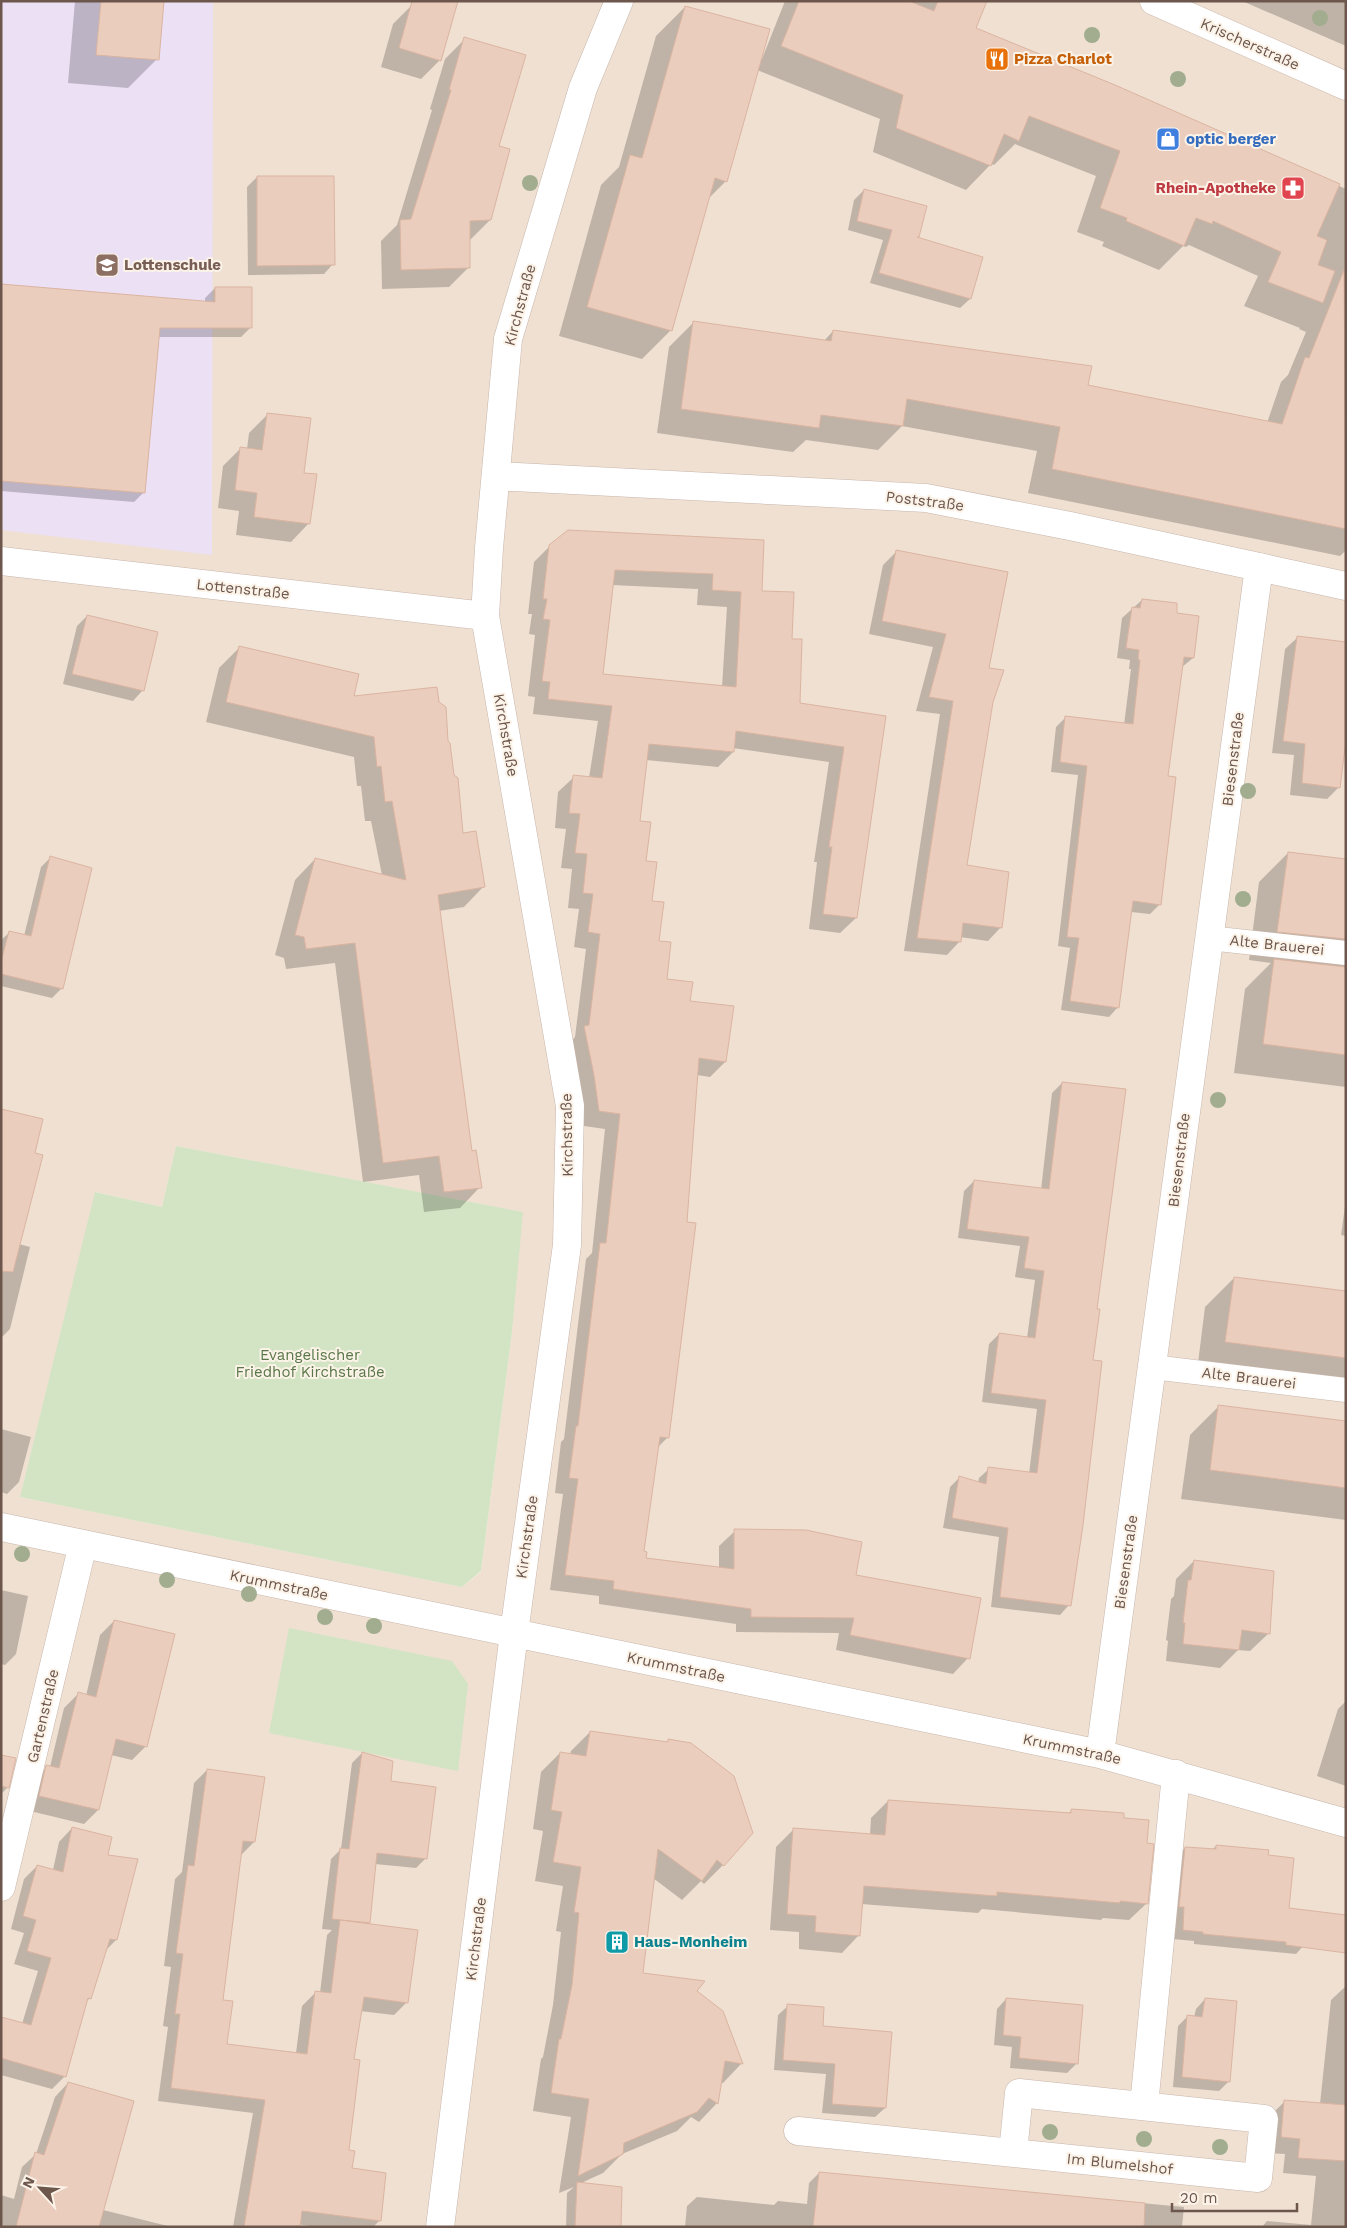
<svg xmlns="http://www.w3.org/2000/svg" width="1347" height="2228" font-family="'Work Sans',sans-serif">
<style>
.residential{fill:#efe0d2;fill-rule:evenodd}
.education{fill:#ece0f5}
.green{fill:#d2e4c3}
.shadow{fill:#0003;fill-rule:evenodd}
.building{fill:#ebcdbe;stroke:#dbb4a0;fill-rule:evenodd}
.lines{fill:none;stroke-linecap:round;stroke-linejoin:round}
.lane-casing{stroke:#c8b6ab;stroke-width:25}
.street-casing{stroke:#c8b6ab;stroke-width:29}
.secondary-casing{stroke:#cdb8ac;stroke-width:29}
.lane{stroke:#fff;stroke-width:24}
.street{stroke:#fff;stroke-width:28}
.secondary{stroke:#fff;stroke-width:28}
.tree{fill:#a1ad8e}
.labels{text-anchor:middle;stroke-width:4;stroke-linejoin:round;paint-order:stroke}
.street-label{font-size:15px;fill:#6d564c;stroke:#fcf3e8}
.food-label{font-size:15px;font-weight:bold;fill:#c56008;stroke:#fcf3e8;text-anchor:start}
.shop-label{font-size:15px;font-weight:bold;fill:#366cbe;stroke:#fcf3e8;text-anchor:start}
.health-label{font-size:15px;font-weight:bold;fill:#be3a42;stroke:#fcf3e8;text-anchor:end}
.education-label{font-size:15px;font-weight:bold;fill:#785e54;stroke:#fcf3e8;text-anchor:start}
.park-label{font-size:15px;fill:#597749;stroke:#fcf3e8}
.culture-label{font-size:15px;font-weight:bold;fill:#0d838f;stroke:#fcf3e8;text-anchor:start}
</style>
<rect width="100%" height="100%" fill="#f9efe3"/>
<path class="residential" d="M1,1h1345v2226h-1345zM176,1146l346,66 -10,120 -31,240 -19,15 -442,-90 76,-305 66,15z"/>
<path class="education" d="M1,1h212l-1,554 -211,-25z"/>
<path class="green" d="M176,1146l347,66 -11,120 -31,239 -19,16 -442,-90 75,-305 67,15z
M289,1628l163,33 16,23 -10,87 -189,-38z"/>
<path class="shadow" d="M75,1h88l-6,58 -29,29 -60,-5z
M785,1h201l-12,28 141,58 231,102v361l-6,6 -312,-63 9,-42 -135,-25 -24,24 -72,-10 -13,12 -136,-19 12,-86 25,-25 130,19 9,-10 434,92 14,-41 7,-7 18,-43 -7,-3 1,-1 -56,-22 14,-30 -69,-31 -3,2 -3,-1 -24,24 -57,-24 2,-4 -27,-10 19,-56 -81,-32 -21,21 -3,-1 -25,26 -93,-38 7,-33 -123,-49 -31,111 -18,18 -37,131 -29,29 -83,-23 42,-151 18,-18 37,-131 29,-29 77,52z
M1242,1h104v45z
M412,5l28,55 -19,19 -40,-12 12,-43z
M465,39l33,108 -8,73 -20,20 -1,27 -20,20 -67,2 -1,-48 16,-16 35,-115 -2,-1 15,-50z
M257,177l76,87 -9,10 -76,1 -1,-88z
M864,190l54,47 -2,1 54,61 -10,9 -90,-25 13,-43 -35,-10 6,-30z
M1,286l204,17v-5l10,-10 36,39 -10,10h-83l-14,155 -10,10 -133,-11z
M267,415l35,59 7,49 -18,19 -55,-7 3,-24 -21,-3 5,-42 18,-18 6,1 2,-16z
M763,541l-2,51 30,48 7,64 87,13 -29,201 -16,15 -31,-4 8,-67h-3l15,-100 -96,-14v4l-15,15 -72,-7 -8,62 28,158 23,22 36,60 -15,15 -13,-2 -29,362 -11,11 -14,104 2,7 74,9v-22l16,-15 120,45 113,82 -15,16 -117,-24 3,-17 -103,-1v-8l-137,-20v-8l-49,-6 13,-96 -8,-1 6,-51 3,-3 22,-180 6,-6 13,-124 -21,-3 -14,-83 5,-6 11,-88 -12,-2 5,-38 -11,-1 4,-39 -11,-1 5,-39 -11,-1 3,-36 16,-15 15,1 9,-57 -65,-7 2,-17 -7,-1 7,-61 -6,-1 3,-20h-4l6,-52 16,-16zM612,585l86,4 -1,16 30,2 -5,80 -120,-12z
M897,551l91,118 4,33 -26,164 35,61 -13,14 -28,-4v4l-13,14 -43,-4 36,-237 -24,-3 17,-64 -64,-13 14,-69z
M1142,600l33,14 18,44 -11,9 -16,110 -6,127 -10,10 -19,-2 -13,95 -9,10 -48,-7 9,-62 -12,-2 20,-171 -27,-3 5,-45 10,-10 58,8 7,-56h-2l1,-9 -13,-2 5,-40z
M87,616l70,17 -15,58 -9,10 -70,-17 14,-58z
M1297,638l41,150 -11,11 -37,-4 4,-40 -22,-2 13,-104z
M240,647l112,50 95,45 15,92 22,52 -20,21 -25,4 32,242 9,34 -20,21 -36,4 -5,-37 -56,7 -28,-219 -49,6 -2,-11 -9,-3 20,-75 20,-21 67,16 -11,-54h-6l-4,-35h-4l-3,-29 -148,-35 13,-54z
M1288,853l58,8v226l-112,-14 11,-84 26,-26 -22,-3 10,-78z
M50,858l12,130 -10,10 -51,-12v-46l9,-8 14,4 17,-69z
M1062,1083l33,227 -26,295 -9,10 -69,-8 8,-70 -56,-9 7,-41 10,-10 18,6 1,-5 10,-9 40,5 8,-65 -55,-7 7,-58 10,-10 28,4 8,-58 -20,-3 5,-31 -62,-8 6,-47 10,-10 67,9 11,-97z
M1,1110l32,44 -14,90 11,3 -20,82 -9,9z
M1346,1199v37l-5,-1z
M1234,1278l112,14v98l-149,-19 8,-64z
M1219,1406l127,16v98l-165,-21 9,-64z
M1,1429l30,8 -12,45 -12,12 -6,-2z
M1194,1561l79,31 -4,41 -19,18 -12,-1 -18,18 -54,-7 2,-20 -2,-1 5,-41 3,-3 2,-17z
M1,1590l27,6 -12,58 -11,11 -4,-1z
M114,1621l32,125 -14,14 -21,-5 -13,55 -14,14 -58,-14 7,-29 14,-14h3l14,-59 14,-14 8,2 14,-61z
M1346,1701v85l-29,-10 21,-67z
M590,1732l76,11 2,-2 55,124 -19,19 -3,-3 -19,19 -29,-22 -11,97 53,17 27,20 19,52 -18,19 -3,-1 -3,21 -18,19 -8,-5 -14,14 -55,23 -19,19 -24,11 40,43h-53l1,-34 7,-6 -15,6 12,-76 -38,-6 8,-52 2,-2 10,-52 8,-73 -5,-1 7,-45 -28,-5 8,-50 -10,-2 8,-57 19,-19 10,2 1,-4z
M362,1753l28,29 35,77 -9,9 -41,-4 -6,59 -2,2 40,77 -13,13 -34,-4 -8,49 -4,91 3,18 29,51 -7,7h-56l-42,-6 -1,6h-41l20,-114 -95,-12 10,-74 -5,-1 8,-59 -7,-1 11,-87 7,-7 12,-89 13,-13 47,72 -14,14 -18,145 4,44 70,8 6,-47 13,-13h5l7,-58 5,-5 -10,-1 9,-70 10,-10 11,-86z
M1,1756l6,32 -6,6z
M888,1801l180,13 4,-4 51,10 23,24 1,59 -18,17 -26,-2 -2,2 -119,-11 -4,4 -117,-9 -2,31 -17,18 -43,-4v-17l-29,-2 6,-83 17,-17 77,5 1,-17z
M72,1828l44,112 -11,11 -15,47 -4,4 -21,74 -13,13 -51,-14v-57l21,6 16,-53 -24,-7 10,-31 -13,-4 13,-50 13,-13 16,4 6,-28z
M1216,1846l51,10 21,53 17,35 -9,10 -102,-10v-3l-21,-2 2,-81 10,-10 27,2z
M1346,1986v241h-84l5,-6 44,4 5,-49 -33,-3 2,-19 -19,-1 3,-36 16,-16 35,3 11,-104z
M1006,1999l70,65 -9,9 -57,-5 2,-21 -18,-2 3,-36z
M1205,1999l24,82 -10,10 -46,-4 5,-61 10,-10 6,1 2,-8z
M788,2006l34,21 63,81 -10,9 -53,-4 4,-39 -52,-4 4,-55z
M68,2083l35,127 69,17h-171v-32l13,4 8,-32 14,-13 19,-57z
M819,2173l365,34 -2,20h-497l2,-21 10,-9 77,8 4,-4 29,3 2,-21z"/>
<path class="building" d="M101,1h63l-5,59 -63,-5z
M412,1h46l-17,60 -42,-13z
M799,1h110l25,10 4,-10h49l-11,27 139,57 225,99 -23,52 10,4 -9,25 17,6 -12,32 -55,-21 13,-30 -68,-31 -1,3 -16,-6 -12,28 -58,-25 1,-3 -27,-10 20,-57 -91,-35 -10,25 -15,-7 -13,32 -95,-38 7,-33 -122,-49z
M685,6l85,23 -43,153 -12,-4 -43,153 -85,-24 43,-152 12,3z
M464,37l62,18 -27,91 11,3 -19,71 -21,1v47l-69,2 -1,-50 11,-1 40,-129h-2z
M257,176h77l1,89 -78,1z
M864,189l63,17 -8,31h-2l66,20 -12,42 -92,-26 13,-43 -35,-9z
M1344,270l2,259 -294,-60 8,-42 -153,-28 -4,27 -82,-11 -2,13 -138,-19 12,-88 138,20 2,-11 259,36 -4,19 194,39 23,-67 4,1z
M1,284l214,18v-15h37v41h-92l-15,165 -144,-12z
M267,413l44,5 -7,55 13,1 -7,50 -56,-7 3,-24 -22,-3 5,-43 22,3z
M568,530l196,10 -2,51 32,1 -2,47h10l-2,64 86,13 -29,202 -34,-4 9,-67h-3l15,-100 -108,-16 -2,21 -85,-8 -9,77 11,1 -5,39 11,1 -5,39 12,1 -5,39 12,1 -4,37 26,3 -3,19 44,5 -8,56 -27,-4 -12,164 9,1 -27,215 -9,-1 -16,114 3,1 -1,6 88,11v-40l72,1 56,12 -6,33 125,23 -11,61 -120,-24 4,-17 -103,-1v-8l-138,-20 1,-8 -49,-6 13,-96 -9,-1 7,-52h2l22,-183h6l14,-129 -21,-3 -5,-36 -10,-49 5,-1 11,-91 -12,-2 5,-38 -10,-1 4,-39 -12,-1 5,-39 -11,-1 4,-38 29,3 10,-72 -64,-7 2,-17 -8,-1 8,-61 -7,-1 4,-20h-4l6,-54zM615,570l98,4 -1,16 29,2 -5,95 -133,-13z
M896,550l112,22 -19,96 15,2 -11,32 -26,163 42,7 -7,56 -39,-5 -2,19 -44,-4 36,-237 -24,-4 17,-63 -64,-13z
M1142,599l35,4v10l22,3 -5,42 -10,-1 -16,119 8,1 -15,128 -28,-4 -14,107 -49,-7 9,-63 -12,-1 20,-171 -27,-4 5,-46 68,8 7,-64 -2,-1 1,-9 -13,-2 6,-41 8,1z
M87,615l71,17 -14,59 -72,-17z
M1297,636l49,6v98l-6,48 -38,-5 3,-39 -22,-3z
M239,646l120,28 -5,22 83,-9 2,15 7,5 2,34 2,2 4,32 4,3 5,55 13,-2 9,56 -47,8 34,256 4,-1 6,38 -38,4 -5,-36 -56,7 -28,-220 -49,6 -2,-12 -9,-2 20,-77 91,22 -14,-79 -7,1 -4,-36 -4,1 -3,-30 -148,-35z
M1288,852l58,7v80l-69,-7z
M50,856l42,12 -29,121 -62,-15v-12l8,-31 22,5z
M1274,959l72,8v88l-83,-11z
M1062,1082l64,7 -29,220h3l-7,51 9,1 -19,164 -12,81 -71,-9 8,-69 -56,-10 7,-42 27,8 2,-17 49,6 9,-73 -55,-7 8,-60 36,5 9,-67 -20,-3 5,-31 -62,-8 7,-49 75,9z
M1,1109l42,10 -8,34 8,2 -30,117 -12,-1z
M1234,1277l112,14v67l-121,-16z
M1218,1405l128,16v67l-136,-18z
M1194,1560l80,11 -4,63 -28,-4 -3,20 -56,-6 2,-21h-2l5,-43h3z
M114,1620l61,14 -28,113 -31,-8 -17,71 -60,-14 7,-31 13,3 19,-76 18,5z
M590,1731l78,11v-3l23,4 43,33 19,57 -29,33 -7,-6 -15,21 -44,-32 -15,124 62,8 -8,10 26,20 20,53 -18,-3 -7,43 -9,-6 -12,14 -73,31 -1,11 -45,22 11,-77 -38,-6 8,-54h2l11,-54 7,-72 -5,-1 7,-45 -28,-5 9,-50 -11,-2 9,-58 26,4z
M362,1752l31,9 -2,20 45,6 -9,72 -50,-6 -7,70 -38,-4 8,-71 9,1z
M1,1755l15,3 -7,30 -8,-2z
M207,1769l58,8 -10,65 -12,-1 -20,159 10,1 -6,43 80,10 8,-63 16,2 9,-73 78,10 -10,73 -44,-6 -10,62 6,1 -11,90 6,1 -3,17 34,5 -5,48 -79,-10 -2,16h-56l21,-127 -94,-12 9,-74h-5l8,-60 -7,-1 12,-88 6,1z
M888,1800l183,13v-4l15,1 38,3v5l25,2 -2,23 7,1 -6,60 -28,-3v2l-123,-11v4l-133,-10 -4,50 -45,-4 1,-16 -29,-2 6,-86 92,7z
M72,1827l40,10 -4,18 30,4 -21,81 -7,-1 -19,60 -3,-1 -22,79 -65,-19v-41l30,8 20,-67 -24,-7 9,-31 -13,-4 14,-51 26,7z
M1216,1845l53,5 -1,5 26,3 -5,50 57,7v38l-60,-8v-3l-83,-8v-2l-20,-2 1,-23h-5l6,-60 31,2z
M1006,1998l77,7 -5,59 -59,-6 2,-21 -18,-2z
M1205,1998l32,3 -7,81 -48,-5 5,-62 15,2z
M787,2004l37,3 -1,19 69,6 -6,76 -54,-4 3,-40 -52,-4z
M68,2082l66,19 -35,126h-83l19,-75 9,3z
M1284,2100l62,5v56l-48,-3 2,-19 -19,-2z
M819,2172l326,31 -1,24h-331z
M577,2182l45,5 -1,40h-46z"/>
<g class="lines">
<g class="lane-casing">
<path id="lane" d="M1209,938l137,15
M1152,1367l194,23"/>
</g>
<g class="street-casing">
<path id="street" d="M496,476l430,22 144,28 276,60
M1,561l484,55
M1,1527l1099,227 246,69
M1100,1754l159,-1187
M1,1887l82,-343
M1144,2106l32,-332
M798,2131l460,47 6,-59 -245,-26 -6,59
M440,2227l74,-594 53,-388 3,-139 -85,-490 4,-68 19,-209 75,-251 36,-87"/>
</g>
<g class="secondary-casing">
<path id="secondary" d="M1154,1l192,85"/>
</g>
<use href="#lane" class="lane"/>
<use href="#street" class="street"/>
<use href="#secondary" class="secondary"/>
</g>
<g class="tree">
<circle cx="1320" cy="18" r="8"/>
<circle cx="1092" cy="35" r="8"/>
<circle cx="1178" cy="79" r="8"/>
<circle cx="530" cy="183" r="8"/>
<circle cx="1248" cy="791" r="8"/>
<circle cx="1243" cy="899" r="8"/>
<circle cx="1218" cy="1100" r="8"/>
<circle cx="22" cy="1554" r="8"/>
<circle cx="167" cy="1580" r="8"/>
<circle cx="249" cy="1594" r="8"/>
<circle cx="325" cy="1617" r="8"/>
<circle cx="374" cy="1626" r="8"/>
<circle cx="1050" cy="2132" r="8"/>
<circle cx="1144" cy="2139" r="8"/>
<circle cx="1220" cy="2147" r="8"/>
</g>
<defs>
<g id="restaurant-square" transform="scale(1.25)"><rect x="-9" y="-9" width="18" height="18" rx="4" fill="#e8710a" stroke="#fcf3e8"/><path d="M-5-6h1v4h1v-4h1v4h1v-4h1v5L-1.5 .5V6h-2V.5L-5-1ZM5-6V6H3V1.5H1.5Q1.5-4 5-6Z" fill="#fff"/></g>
<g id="shop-square" transform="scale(1.25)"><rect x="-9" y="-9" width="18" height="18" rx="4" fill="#3f7fe0" stroke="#fcf3e8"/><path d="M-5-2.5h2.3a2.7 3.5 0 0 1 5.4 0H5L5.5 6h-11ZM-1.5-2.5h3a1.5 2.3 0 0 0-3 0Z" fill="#fff"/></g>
<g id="pharmacy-square" transform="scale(1.25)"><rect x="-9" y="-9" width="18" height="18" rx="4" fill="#e0444e" stroke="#fcf3e8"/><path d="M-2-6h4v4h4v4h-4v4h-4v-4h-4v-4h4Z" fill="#fff"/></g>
<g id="school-square" transform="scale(1.25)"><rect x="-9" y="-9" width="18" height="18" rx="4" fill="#8d6e63" stroke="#fcf3e8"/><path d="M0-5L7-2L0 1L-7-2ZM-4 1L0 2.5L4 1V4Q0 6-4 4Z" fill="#fff"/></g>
<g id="building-square" transform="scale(1.25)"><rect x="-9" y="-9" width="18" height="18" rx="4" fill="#0f9aa8" stroke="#fcf3e8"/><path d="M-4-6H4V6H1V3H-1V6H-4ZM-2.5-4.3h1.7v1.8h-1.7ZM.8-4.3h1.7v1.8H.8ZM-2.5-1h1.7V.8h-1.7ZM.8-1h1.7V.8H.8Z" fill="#fff"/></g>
</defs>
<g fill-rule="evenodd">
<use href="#restaurant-square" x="997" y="59"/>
<use href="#shop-square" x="1168" y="139"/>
<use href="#pharmacy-square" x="1293" y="188"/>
<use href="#school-square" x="107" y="265"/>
<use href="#building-square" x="617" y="1942"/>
</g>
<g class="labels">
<g class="street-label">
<text transform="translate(1250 44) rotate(24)" y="5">Krischerstraße</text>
<text transform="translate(520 305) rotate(-75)" y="5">Kirchstraße</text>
<text transform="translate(925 501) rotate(7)" y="5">Poststraße</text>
<text transform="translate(243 589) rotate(6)" y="5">Lottenstraße</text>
<text transform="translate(506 735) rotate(80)" y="5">Kirchstraße</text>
<text transform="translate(1233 759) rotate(-83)" y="5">Biesenstraße</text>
<text transform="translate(1277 945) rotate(6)" y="5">Alte Brauerei</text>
<text transform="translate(567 1135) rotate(-91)" y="5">Kirchstraße</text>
<text transform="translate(1179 1160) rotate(-83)" y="5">Biesenstraße</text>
<text transform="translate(1249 1378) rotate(7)" y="5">Alte Brauerei</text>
<text transform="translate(527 1537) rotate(-82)" y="5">Kirchstraße</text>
<text transform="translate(1126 1562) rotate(-82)" y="5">Biesenstraße</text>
<text transform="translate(279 1585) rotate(12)" y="5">Krummstraße</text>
<text transform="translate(676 1667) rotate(12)" y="5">Krummstraße</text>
<text transform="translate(43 1716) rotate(-77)" y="5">Gartenstraße</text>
<text transform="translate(1072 1749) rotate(12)" y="5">Krummstraße</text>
<text transform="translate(476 1939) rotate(-83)" y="5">Kirchstraße</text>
<text transform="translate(1120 2164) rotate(6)" y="5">Im Blumelshof</text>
</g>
<g class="food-label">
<text x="1014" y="64">Pizza Charlot</text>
</g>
<g class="shop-label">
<text x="1186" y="144">optic berger</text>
</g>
<g class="health-label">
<text x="1276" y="193">Rhein-Apotheke</text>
</g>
<g class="education-label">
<text x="124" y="270">Lottenschule</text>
</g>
<g class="park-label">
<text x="310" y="1360">Evangelischer<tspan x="310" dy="17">Friedhof Kirchstraße</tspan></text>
</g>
<g class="culture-label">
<text x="634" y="1947">Haus-Monheim</text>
</g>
</g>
<rect width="1347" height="2228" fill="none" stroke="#6d564c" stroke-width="5"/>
<g transform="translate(40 2188) rotate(296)" stroke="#fcf3e8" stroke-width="4" paint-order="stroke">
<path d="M0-4L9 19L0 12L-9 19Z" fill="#6d564c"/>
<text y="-8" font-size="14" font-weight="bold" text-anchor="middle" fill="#6d564c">N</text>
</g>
<path d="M1172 2203v8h125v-8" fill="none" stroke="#6d564c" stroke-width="2.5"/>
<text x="1180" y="2203" font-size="15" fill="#6d564c" stroke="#fcf3e8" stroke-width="4" paint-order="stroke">20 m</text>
</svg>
